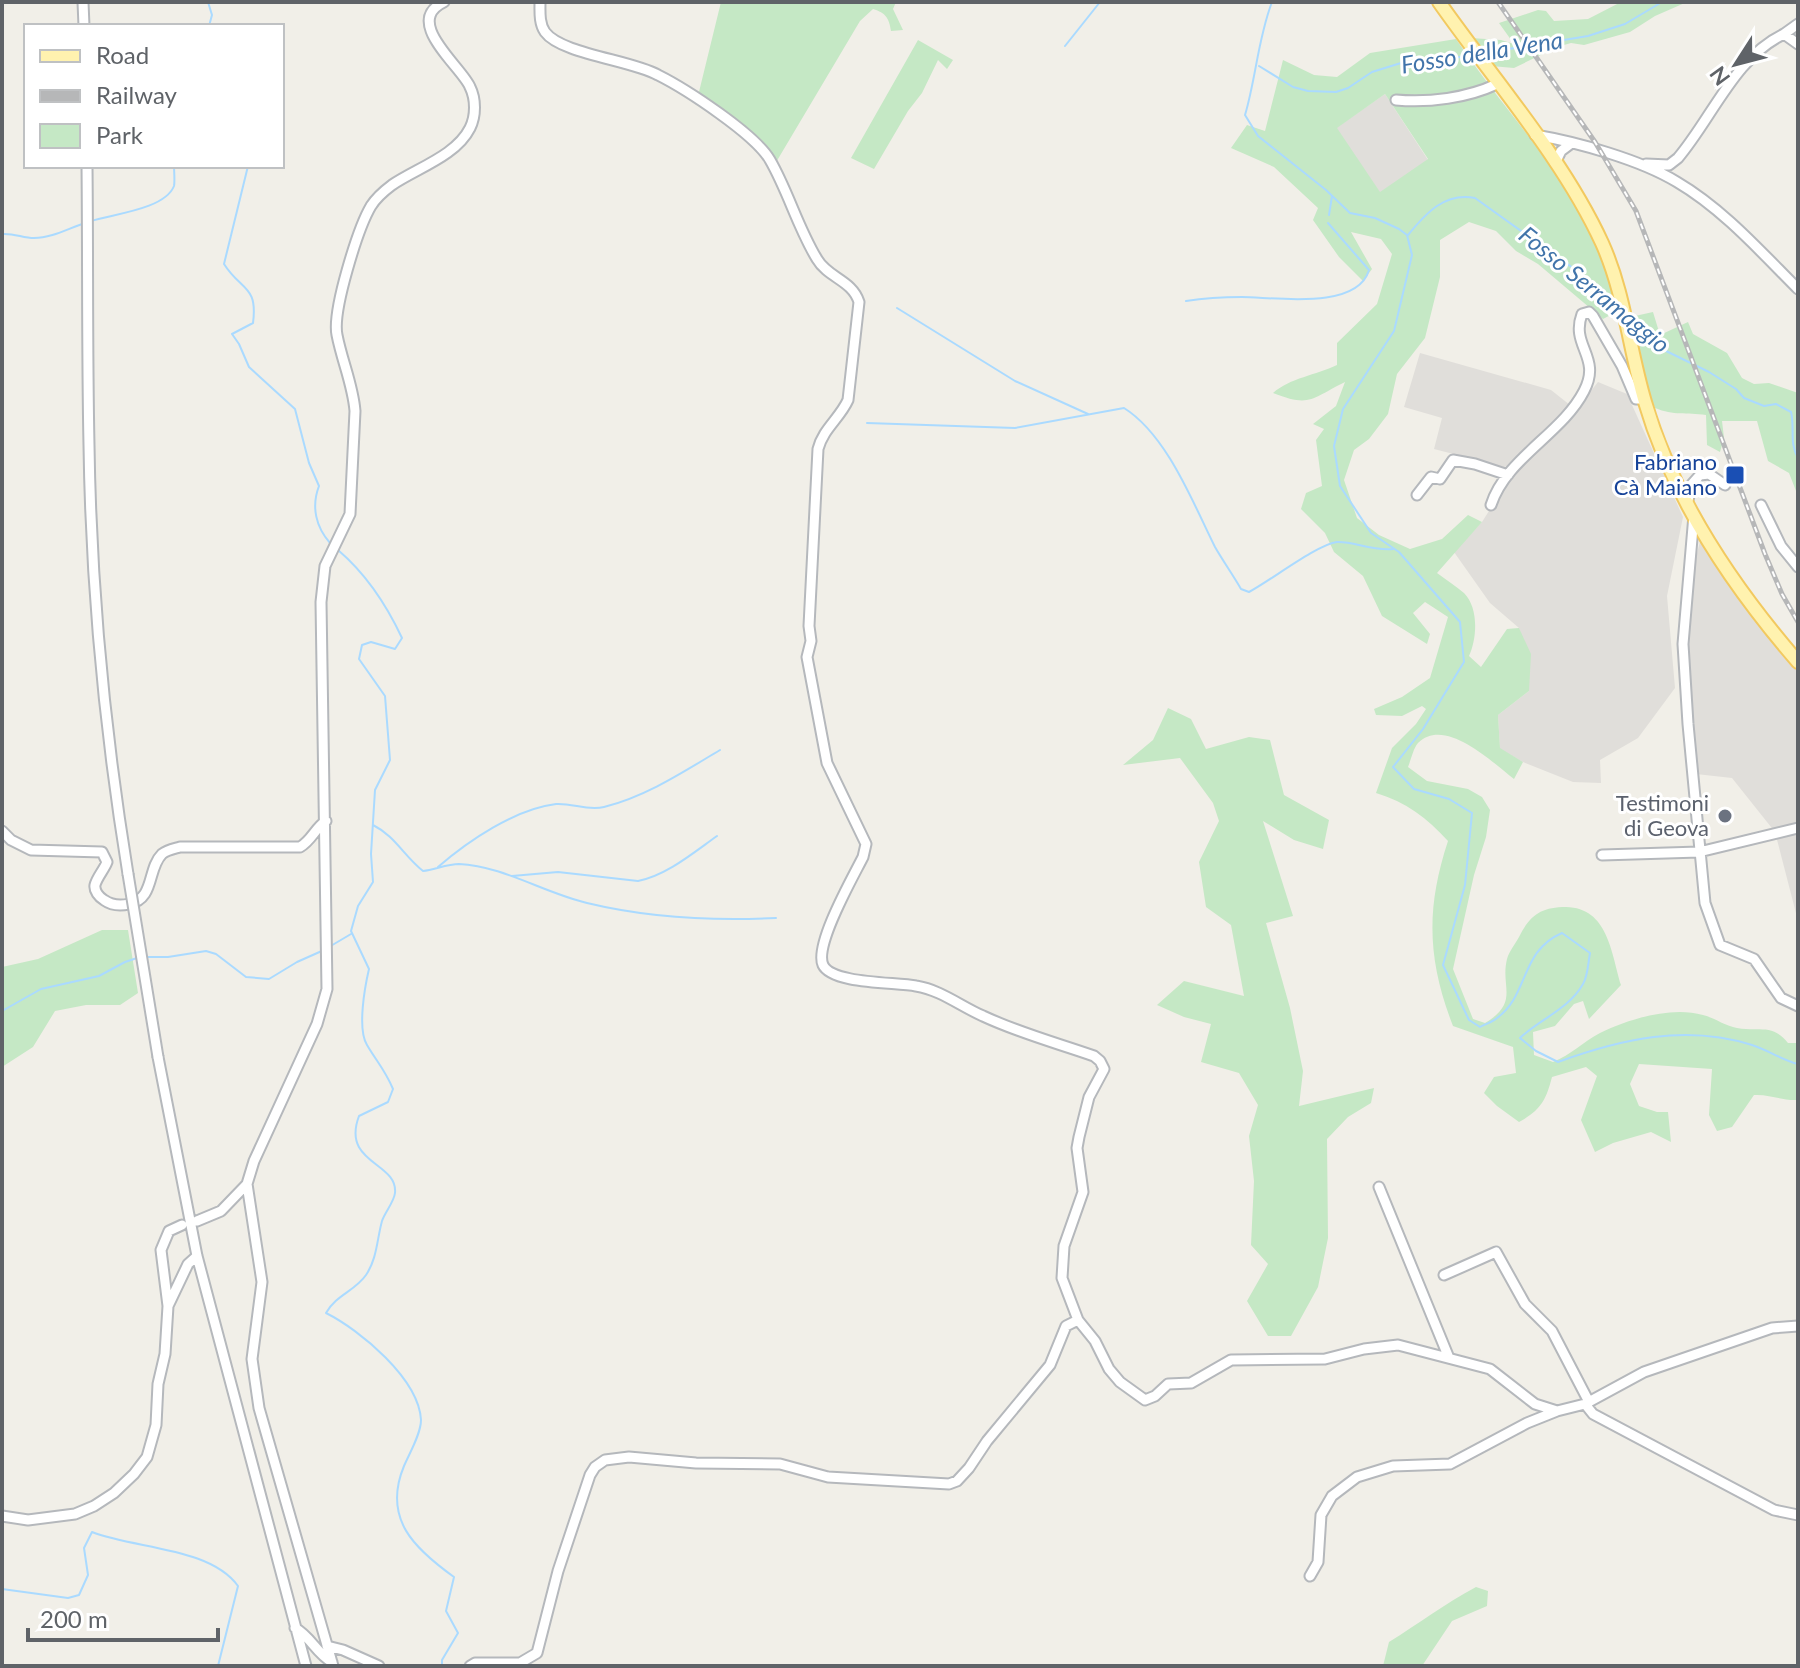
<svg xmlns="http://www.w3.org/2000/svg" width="1800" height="1668" font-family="Lato,sans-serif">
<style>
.industrial{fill:#e0deda}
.green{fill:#c5e8c5;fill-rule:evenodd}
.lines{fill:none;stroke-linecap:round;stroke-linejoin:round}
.stream{stroke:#aadaff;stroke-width:2}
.minor-casing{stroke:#b5b8bc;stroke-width:13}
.major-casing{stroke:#f2c960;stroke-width:16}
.minor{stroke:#fff;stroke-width:9}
.major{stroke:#fff2af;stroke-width:12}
.rail-casing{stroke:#b6b7b8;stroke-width:5}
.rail{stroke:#fff;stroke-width:2;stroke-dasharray:6;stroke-linecap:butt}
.minor-bridge-casing{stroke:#b5b8bc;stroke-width:13;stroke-linecap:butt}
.minor-bridge{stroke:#fff;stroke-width:9}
.transit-dot{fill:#1a4fb4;stroke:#fff;stroke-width:3}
.worship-dot{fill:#6b7280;stroke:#fff;stroke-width:3}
.labels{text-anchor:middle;stroke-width:6;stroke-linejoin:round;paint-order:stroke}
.transit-label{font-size:22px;fill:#164399;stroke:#fff;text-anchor:end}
.worship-label{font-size:22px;fill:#5b616d;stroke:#fff;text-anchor:end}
.water-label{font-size:24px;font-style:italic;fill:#4174aa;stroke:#fff}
</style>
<rect width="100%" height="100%" fill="#f1efe8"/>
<path class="industrial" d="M1385,94l43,66 -48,33 -44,-65z
M1420,353l131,37 19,15 -52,57 -14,5 -70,-18 8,-31 -38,-11z
M1598,382l29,12 56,123 -16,79 8,92 -37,50 -38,22 1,23 -28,-1 -50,-20 -23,-13 -2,-34 31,-24 -10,-63 -29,-25 -36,-51 28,-30 29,-46 64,-65z
M1701,538l68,100 29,33v250l-23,-89 -43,-54 -36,-4 -9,-137 5,-65z"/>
<path class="green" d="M721,2h175l-3,7 10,21 -12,1c-2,-13 -5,-18 -18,-22l-13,12 -85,143 -15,-23 -62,-45z
M1621,2h66l-32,14 -25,16 -46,13 -13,-2 -14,4 -43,21 -23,-2 -20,-28 30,2 13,4 -15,-21 39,-13 8,1 8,10 34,-2z
M1456,39c31,46 67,88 99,133 29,41 50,91 63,139l-15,8 -65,-55 -22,-13 -20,-20 -27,-9 -29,18v37l-15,61 -28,36 -9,40 -19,25 -15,11 -10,30 13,38 22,17 31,14 32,-10 26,-24 14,7 -45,51c9,7 19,13 27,20 15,15 13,46 5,63l12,11 26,-38 12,-1 12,26 -2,37 -31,24 2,33 23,14 -9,17c-22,-17 -69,-63 -96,-36 -5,6 -7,17 -10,24l19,14 41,8 14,8 8,13 -4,27 -12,38 -21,94 20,50 12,4c35,-21 15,-36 22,-64 2,-7 8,-15 12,-22 11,-22 22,-30 47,-30 42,1 45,45 55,78l-32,34 -6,-18 -9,3 -19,22 -22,6 1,23 19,7c18,-7 30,-20 47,-29 29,-14 71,-27 103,-18 12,3 22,11 34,13 22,4 35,-5 51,15h10v57c-16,1 -28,-6 -44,-5l-22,32 -15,4 -8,-16 3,-46 -73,-5 -9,20 9,22 18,6h11l3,30 -20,-10 -38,11 -18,9 -14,-32 16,-44 -11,-9 -34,10c-6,23 -11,33 -33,45l-22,-16 -13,-13 10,-16 22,-4 -3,-26 -60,-21c-26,-67 -27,-118 -5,-185 -21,-23 -42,-39 -72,-48l16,-45 24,-24 10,-15 -4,-3 -20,10 -26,-1 -2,-6 28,-12 28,-19 18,-61 -23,-15 -12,11 17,21 -3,10 -45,-28 -19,-40 -29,-24 -9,-19 -24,-24 5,-16 16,-7 -6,-46 8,-11 -11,-5 23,-18 9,-24c-33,16 -34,26 -72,11 17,-15 43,-18 64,-28v-22l40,-39 15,-50 -11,-15 -30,-7 21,37 -9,12 -24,-24 -26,-37 5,-12 -44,-41 -43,-19 16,-23 18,6 18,-71 31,15 23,2 33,-24zM1385,94l43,65 -48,33 -43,-64z
M918,40l35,20 -6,9 -9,-9 -16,33 -14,18 -34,58 -23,-11z
M1653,312l7,23 28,-13 5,12 34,19 15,25 12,6 15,-1 29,10v103l-9,-23 -21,-12 -11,-40h-35l2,17 -4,14 -13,-7 -1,-30c-20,-3 -32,1 -51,-7 -13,-29 -15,-61 -20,-92z
M1168,708l23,11 15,30 43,-12 21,3 14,55 45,25 -6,29 -29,-9 -31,-19 30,95 -27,7 24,85 13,63 -4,35 75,-18 -3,15 -23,14 -21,22 1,99 -10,49 -27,49h-23l-21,-35 21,-37 -17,-19 3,-64 -5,-45 9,-31 -19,-32 -38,-11 10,-38 -27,-7 -27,-12 27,-24 60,15 -13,-71 -25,-18 -7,-45 20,-41 -6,-18 -33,-45 -57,7 30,-25z
M102,930h26l10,63 -18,12h-34l-31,6 -22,36 -31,20v-100l36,-8z
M1476,1587l12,4 -1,15 -35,15 -30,45h-39l6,-24c29,-18 57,-39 87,-55z"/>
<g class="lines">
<path class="stream" d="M208,2l4,13 -3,11
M1272,2c-14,36 -16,76 -27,113l13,21 68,54 24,23 25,5 24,11 8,6 5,20 -18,76 -51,78 -9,37 6,40 31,47 28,19 61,70 4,40 -41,67 -30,38 21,22 35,10 23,14 -7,72 -22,80 26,55 11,7c5,-3 13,-5 17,-9 32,-23 23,-67 65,-85l28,20c-2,10 -2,23 -7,31 -14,25 -43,35 -63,54l16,13 22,11c63,-23 128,-38 194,-17 16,5 30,15 46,19
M1065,46l35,-44
M1484,53l104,-17 37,-12 37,-22
M1259,66l34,21 15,4 28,1 12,-4 24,-16 29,-9 69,-7
M248,166l-24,98c17,27 34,21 29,59l-21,11 7,10 10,23 46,42 14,54 10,23c-8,21 -3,41 11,57
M1329,215l3,-19
M91,221c23,-7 74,-12 83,-35 1,-5 0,-15 0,-20
M2,234c12,-1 21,4 32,4 18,0 35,-10 51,-15
M1408,235c18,-22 37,-43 67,-37l112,80 31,28
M1186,301c19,-3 37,-4 56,-4 31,0 115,14 127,-27l-41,-47
M897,308l118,73 73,33
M1631,320l31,29 47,23 27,17 8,9 20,8 12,-2 15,8c4,17 -2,31 7,46
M867,423l148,5 109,-20c43,27 69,95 91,139 8,14 18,28 26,42l8,3c21,-11 69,-48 88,-50 16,-1 34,9 56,7
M338,550c27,23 49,56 64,88l-7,11 -24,-7 -9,3 -3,14 26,37 5,64 -15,30 -4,64 2,28 -15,24 -7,25 18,38c-4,17 -12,60 -2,76 10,17 18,25 26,44l-5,13 -29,14c-18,48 39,46 36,77 -1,9 -10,19 -13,28 -5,18 -5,38 -16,54 -11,16 -30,20 -40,38 34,17 93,66 95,107 0,14 -12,34 -17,46 -22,53 11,83 50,111l-8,34 12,22 -16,27v6
M373,825c22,11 31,31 50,46 11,-1 24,-7 36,-7 44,2 85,29 128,39 62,15 127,18 189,15
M438,867c30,-26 77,-58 118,-63 17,-1 31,7 48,3 43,-11 79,-35 116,-57
M512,876l46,-4 80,9c29,-6 55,-28 79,-45
M329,947l22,-13
M147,957h21l38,-6 10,3 30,23 23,2 28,-17 27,-12
M2,1011l39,-22 58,-13 26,-14 12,-4
M2,1589l66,9 11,-3 9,-20 -4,-27 8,-16c43,17 118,15 146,54l-20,80"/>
<g class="minor-casing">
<path id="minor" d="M83,2l1,24
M540,2c0,10 -1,21 5,30 16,22 86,28 113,43 28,14 97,59 112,85 18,31 28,68 47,99 11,19 35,21 42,43l-11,98c-8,18 -25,29 -30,49l-9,177 2,15 -4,16 20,106 39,81 -3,13c-10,20 -49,88 -40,108 9,19 72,17 93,21 25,4 44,20 67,30 36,17 74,27 111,40l6,5 4,8 -15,28 -10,40 -2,11 6,44 -19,54 -2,32 16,42 17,21 14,28 11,13 25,18 10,-4 13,-12 23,-1 40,-23 94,-1 39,-10 34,-4 92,24 45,35 22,7 28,-7 59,-32 128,-44 26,-2
M1784,34l14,-10
M1396,100c33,3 71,-2 101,-16
M1535,135c42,7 106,25 142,47 46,27 84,70 121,107
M1555,163l6,-12 8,-6
M1646,164l23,1 9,-7c34,-40 57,-101 106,-124l14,10
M87,166c1,93 0,186 2,279 2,143 16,288 39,429
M1417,495l14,-18 9,2 13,-19 22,4 33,11
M1687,504l5,-20 8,-9 9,-1 16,11
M1491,505c15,-47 71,-71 93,-114 18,-34 -14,-45 -2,-77l7,-2 4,4 29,50 14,33h8
M1761,505l20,41 17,21
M1694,515l-11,129 5,80 17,179 15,42 34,14 27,39 17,8
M2,831l9,9 20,10 71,2 5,10c-3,8 -10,15 -12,23 -1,6 4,12 9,15 7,5 16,6 25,4 26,-5 18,-35 33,-50 5,-4 11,-5 18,-7h120c12,-7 15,-19 26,-26
M1602,855l97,-3 99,-24
M158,1057l39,199 109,410
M1379,1187l70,171
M197,1221l24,-10 26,-27
M1444,1275l52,-23 29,52 27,27 37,71
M168,1306l-7,-56 8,-19 13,-6
M1585,1404l8,10 181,96 24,5
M2,1516l26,4 47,-6 19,-8 20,-13 20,-19 13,-17 9,-32 2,-41 7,-30 3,-48 20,-42 9,-8
M1310,1576l8,-14 3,-47 11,-19 25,-19 36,-11 57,-2 77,-41 30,-12
M295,1628c16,9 21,25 37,34
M327,1646l16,4 36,16
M333,1666l-74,-258 -7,-49 10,-77 -15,-98 7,-23 63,-137 10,-35 -6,-387 4,-36 25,-52 5,-103c-2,-26 -13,-50 -18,-76 -5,-24 21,-107 34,-129 5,-8 13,-15 21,-21 25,-17 64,-29 78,-57 6,-12 6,-29 0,-41 -8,-20 -68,-65 -26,-85
M470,1666l5,-3h45l17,-10 21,-82 32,-96 5,-8 10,-7 24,-3 67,6 84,1 48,13 121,7 8,-3 12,-13 18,-27 63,-76 16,-39 12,-6"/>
</g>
<g class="major-casing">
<path id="major" d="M1439,2c54,77 124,156 163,241 23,51 27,106 43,159 28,96 88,185 153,260"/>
</g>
<use href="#minor" class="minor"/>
<use href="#major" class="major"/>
<g class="rail-casing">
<path id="rail" d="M1498,2l97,140 41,69 129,343 17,40 16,28"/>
</g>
<use href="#rail" class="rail"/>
<g class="minor-bridge-casing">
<path id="minor-bridge" d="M128,874l30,183"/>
</g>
<use href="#minor-bridge" class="minor-bridge"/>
</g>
<rect class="transit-dot" x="1725" y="465" width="20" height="20" rx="4"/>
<circle class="worship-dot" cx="1725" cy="816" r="8"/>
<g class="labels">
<g class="transit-label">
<text x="1717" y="470">Fabriano<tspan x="1717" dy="25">Cà Maiano</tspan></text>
</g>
<g class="worship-label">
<text x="1709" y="811">Testimoni<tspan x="1709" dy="25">di Geova</tspan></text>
</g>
<g class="water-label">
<text transform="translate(1482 53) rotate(-9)" y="8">Fosso della Vena</text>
<text transform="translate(1594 290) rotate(39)" y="8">Fosso Serramaggio</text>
</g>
</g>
<rect width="1800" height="1668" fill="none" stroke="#5f6368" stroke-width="8"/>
<rect x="24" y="24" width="260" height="144" fill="#ffffff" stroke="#bfc1c3" stroke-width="2"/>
<rect x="40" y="50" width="40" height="12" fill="#fff2af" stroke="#bfc1c3" stroke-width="2"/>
<text x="96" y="64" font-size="24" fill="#5f6368">Road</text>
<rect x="40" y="90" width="40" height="12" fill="#b6b7b8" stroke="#bfc1c3" stroke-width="2"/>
<text x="96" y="104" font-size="24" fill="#5f6368">Railway</text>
<rect x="40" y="124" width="40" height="24" fill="#c5e8c5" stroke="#bfc1c3" stroke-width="2"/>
<text x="96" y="144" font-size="24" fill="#5f6368">Park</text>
<g transform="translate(1736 64) rotate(234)" stroke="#ffffff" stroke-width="6" paint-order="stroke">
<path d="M0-6L14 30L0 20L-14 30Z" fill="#5f6368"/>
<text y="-12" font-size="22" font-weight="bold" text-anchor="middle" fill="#5f6368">N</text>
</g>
<path d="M28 1628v12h190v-12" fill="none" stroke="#5f6368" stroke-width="4"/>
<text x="40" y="1628" font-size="24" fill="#5f6368" stroke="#ffffff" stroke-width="6" paint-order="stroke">200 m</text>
</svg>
